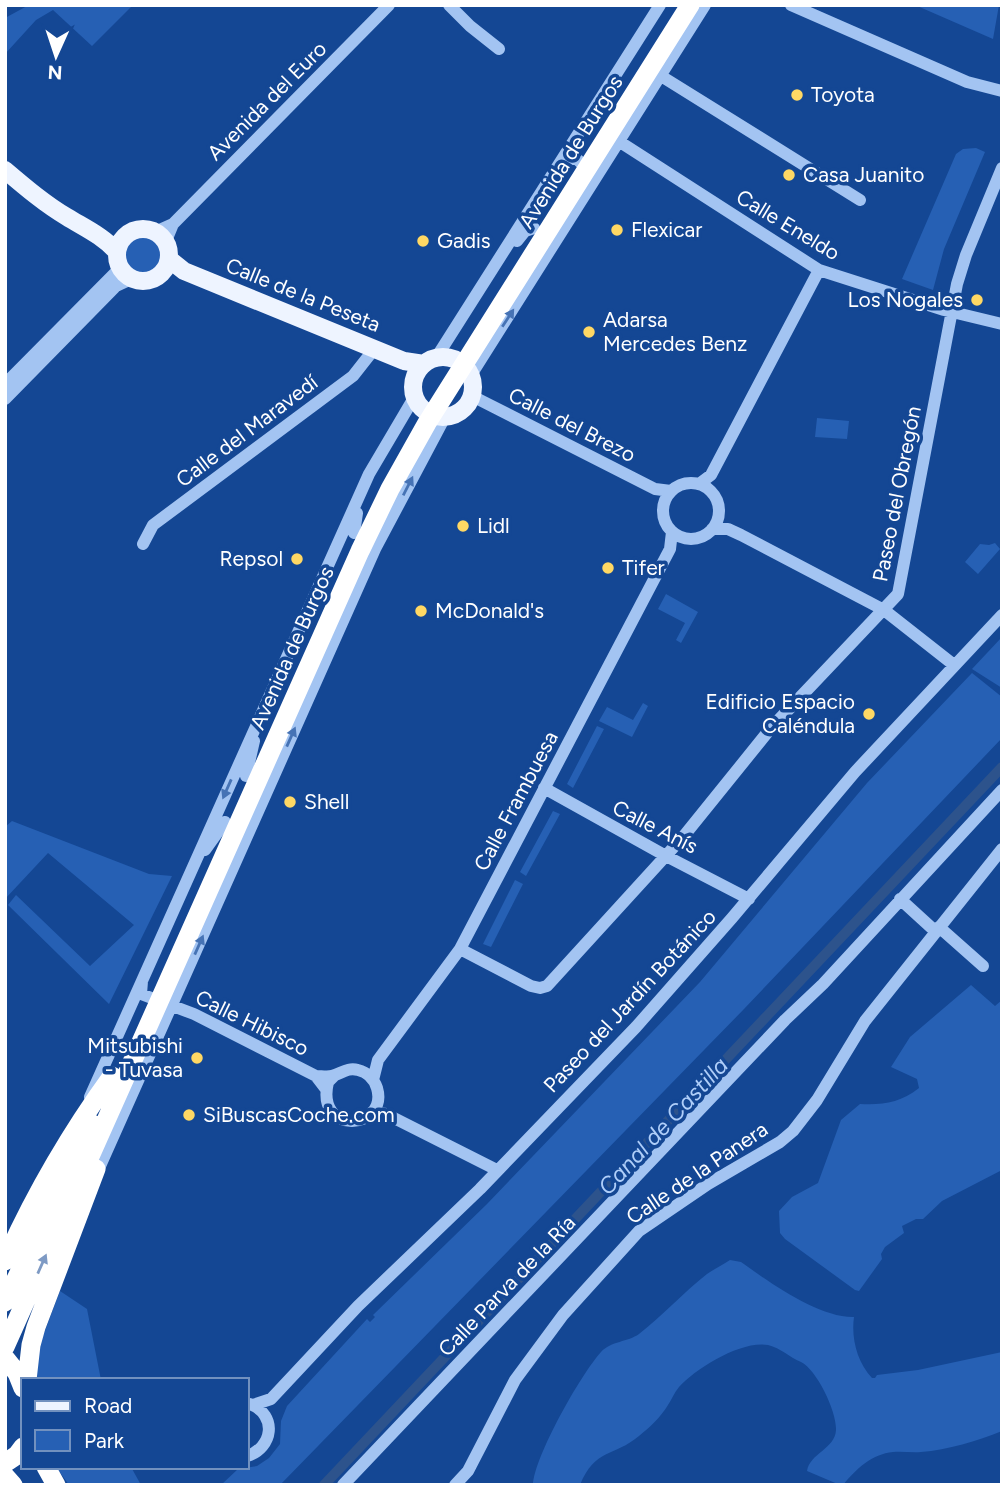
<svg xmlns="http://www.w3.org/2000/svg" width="1007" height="1490" font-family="Figtree,sans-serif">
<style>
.green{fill:#2660b4}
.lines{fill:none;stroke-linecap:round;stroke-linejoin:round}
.canal{stroke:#2d538c;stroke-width:10}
.minor{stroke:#a3c4f2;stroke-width:12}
.major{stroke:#eef4ff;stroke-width:18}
.highway{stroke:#fff;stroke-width:19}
.oneway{fill:#4673b5}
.oneway2{fill:#7e9ac4}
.poi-dot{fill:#ffd864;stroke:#144794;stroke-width:2.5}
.labels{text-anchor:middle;stroke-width:7;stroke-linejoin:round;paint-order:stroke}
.poi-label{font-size:21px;fill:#fff;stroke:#144794;text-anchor:start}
.street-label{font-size:21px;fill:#fff;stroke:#144794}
.water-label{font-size:23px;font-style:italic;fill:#afcef9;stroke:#144794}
</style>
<rect width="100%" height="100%" fill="#144794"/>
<path class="green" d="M29,5h104l-41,41 -39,-36 -17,10 -31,34v-36z
M915,5h84l-6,34z
M976,148l9,4 -41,97 -11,41 -31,-11 54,-125 7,-5z
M123 254a19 19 0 1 1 38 0a19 19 0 1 1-38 0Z
M817,418l32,3 -2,18 -32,-2z
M995,543l5,6 -22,25 -13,-12 15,-18 9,1z
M666,594l32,18 -17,31 -5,-3 9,-17 -27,-14z
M1002,637v51l-30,-19z
M972,673l30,24v41l-258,271 -464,476h-59l17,-16 19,-3 12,-8 11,-14 1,-23 6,-15 80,-87 3,3 5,-5 -2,-2 114,-111 213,-222 167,-199z
M643,703l5,3 -16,31 -33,-16 8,-14 26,13z
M597,726l7,3 -31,59 -6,-4z
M553,811l7,3 -34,62 -6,-4z
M12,821l137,53 23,2 -63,128 -101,-99 8,-10 74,71 44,-41 -86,-72 -43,46v-72z
M515,880l8,4 -32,63 -8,-3z
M971,985l24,21 7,-6v170l-60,31 -19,18h-7l-14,7 2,7 -19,14 -4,7 1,5 -23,32 -4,-1 -70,-51 -5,-6 -1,-22 13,-14 26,-14 23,-63 19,-16c23,1 40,-1 59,-16l-2,-9 -26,-12 19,-30z
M730,1260l11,2c28,20 78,56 113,55 -3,21 3,45 18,61h3l2,-3 41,-5 84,-18v79c-25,10 -54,19 -81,21 -9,1 -19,-1 -28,0 -21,2 -37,17 -50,33h-3l-33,-14c3,-18 28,-22 29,-41 1,-18 -19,-60 -35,-68 -12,-5 -20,-14 -33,-17 -26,-5 -72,23 -89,42 -5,6 -7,12 -11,18 -8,13 -18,22 -29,31 -25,21 -44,12 -59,49h-47c1,-28 48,-111 68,-133 10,-11 27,-10 38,-18 24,-19 45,-42 68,-60 7,-5 16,-9 23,-14z
M60,1291l27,18 14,71h-68l5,-31z
M56,1467h75l10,18h-72z"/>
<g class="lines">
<path class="canal" d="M324,1485l678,-718"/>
<path class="minor" d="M449,5l21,21 29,23
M791,5l176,77 35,9
M661,76l199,124
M620,142l199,128 125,40 58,14
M559,168l9,-9h9l10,10v5
M155,232l18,-8
M166,241l7,-17 216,-219
M517,241l8,-10 9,-3
M436,358l224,-353
M471,375l234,-370
M5,384l115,-116
M472,396l183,93 16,2
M5,399l111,-113 15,-7
M663 511a28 28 0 1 1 56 0a28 28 0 1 1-56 0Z
M699,484l12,-9 108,-205
M712,529h16l13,6 143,75 70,55
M354,533l3,-20
M143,544l10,-19 200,-149 22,-28
M246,776l8,-35
M544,788l122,68 83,43
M205,850l20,-28
M900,899l35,32
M939,927l44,39
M460,949l71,37 9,2 7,-2 136,-149 88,-109 127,-134 59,-310 9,-29 36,-87
M142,981l-1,13 53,20 122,62 10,13
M316,1076c5,0 11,1 16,0 9,-2 15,-9 26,-6 9,2 16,9 19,18 12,41 -62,49 -49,-6l6,-6
M373,1080l5,-20 82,-111 210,-400 2,-17
M90,1097l279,-623 46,-78
M372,1112l14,2 111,56
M96,1175l279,-626 70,-132
M253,1405l18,-6 87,-93 122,-117 156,-162 96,-109 123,-146 147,-157
M247,1456c26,-8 31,-41 3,-52
M343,1485l442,-465 38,-36 179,-194
M455,1485l13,-14 47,-91 48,-65 76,-84 69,-47 72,-42 13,-11 24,-31 48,-79 137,-172"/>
<path class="major" d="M5,170c20,17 40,34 62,47 18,11 36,19 50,35
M117 255a26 26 0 1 1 52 0a26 26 0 1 1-52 0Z
M169,259l15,12 220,90 20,3
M413 387a30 30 0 1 1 60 0a30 30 0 1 1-60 0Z"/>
<path class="highway" d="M5,1261c29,-65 65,-127 107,-185
M5,1302l86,-179
M5,1347l355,-796 30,-62 37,-66 263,-418
M5,1358l12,15 6,15
M27,1380l4,-35 5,-18 60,-158
M5,1463l12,-8 6,-8
M46,1467l10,18
M5,1476l8,9"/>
</g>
<defs><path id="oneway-solid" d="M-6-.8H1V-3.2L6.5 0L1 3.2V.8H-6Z" transform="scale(1.75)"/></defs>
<g class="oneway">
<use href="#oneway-solid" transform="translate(508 318) rotate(-57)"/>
<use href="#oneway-solid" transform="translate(408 486) rotate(-63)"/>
<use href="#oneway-solid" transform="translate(291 737) rotate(-66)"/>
<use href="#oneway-solid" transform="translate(227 789) rotate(114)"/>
<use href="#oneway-solid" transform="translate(199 945) rotate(-66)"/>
</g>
<use class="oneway2" href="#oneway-solid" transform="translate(42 1264) rotate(-66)"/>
<g class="poi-dot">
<circle cx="797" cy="95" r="7"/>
<circle cx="789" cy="175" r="7"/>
<circle cx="617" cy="230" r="7"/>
<circle cx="423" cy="241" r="7"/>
<circle cx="977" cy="300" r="7"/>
<circle cx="589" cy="332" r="7"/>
<circle cx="463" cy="526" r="7"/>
<circle cx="297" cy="559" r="7"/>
<circle cx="608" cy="568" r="7"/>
<circle cx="421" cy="611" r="7"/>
<circle cx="869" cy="714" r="7"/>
<circle cx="290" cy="802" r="7"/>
<circle cx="197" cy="1058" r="7"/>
<circle cx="189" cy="1115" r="7"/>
</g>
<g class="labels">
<g class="poi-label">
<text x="811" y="102">Toyota</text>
<text x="803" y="182">Casa Juanito</text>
<text x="631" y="237">Flexicar</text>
<text x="437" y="248">Gadis</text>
<text x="963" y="307" text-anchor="end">Los Nogales</text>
<text x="603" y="327">Adarsa<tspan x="603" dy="24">Mercedes Benz</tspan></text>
<text x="477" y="533">Lidl</text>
<text x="283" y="566" text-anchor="end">Repsol</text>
<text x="622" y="575">Tifer</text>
<text x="435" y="618">McDonald's</text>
<text x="855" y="709" text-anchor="end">Edificio Espacio<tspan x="855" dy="24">Caléndula</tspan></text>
<text x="304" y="809">Shell</text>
<text x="183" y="1053" text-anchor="end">Mitsubishi<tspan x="183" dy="24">- Tuvasa</tspan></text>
<text x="203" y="1122">SiBuscasCoche.com</text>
</g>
<g class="street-label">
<text transform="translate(267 101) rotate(-45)" y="7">Avenida del Euro</text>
<text transform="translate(571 152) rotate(-58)" y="7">Avenida de Burgos</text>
<text transform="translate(788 225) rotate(31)" y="7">Calle Eneldo</text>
<text transform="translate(303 295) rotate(22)" y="7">Calle de la Peseta</text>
<text transform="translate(572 425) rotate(27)" y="7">Calle del Brezo</text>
<text transform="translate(247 431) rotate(-37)" y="7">Calle del Maravedí</text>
<text transform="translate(897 494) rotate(-79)" y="7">Paseo del Obregón</text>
<text transform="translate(292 648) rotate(-66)" y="7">Avenida de Burgos</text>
<text transform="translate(516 801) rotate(-62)" y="7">Calle Frambuesa</text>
<text transform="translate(655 827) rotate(27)" y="7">Calle Anís</text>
<text transform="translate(630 1001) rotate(-47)" y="7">Paseo del Jardín Botánico</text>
<text transform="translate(252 1023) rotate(26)" y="7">Calle Hibisco</text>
<text transform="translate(697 1173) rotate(-34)" y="7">Calle de la Panera</text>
<text transform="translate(507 1286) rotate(-46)" y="7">Calle Parva de la Ría</text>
</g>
<g class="water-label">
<text transform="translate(663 1126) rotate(-47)" y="8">Canal de Castilla</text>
</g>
</g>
<rect width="1007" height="1490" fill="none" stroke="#ffffff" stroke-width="14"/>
<rect x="21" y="1378" width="228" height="91" fill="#144794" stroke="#7291bf" stroke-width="2"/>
<rect x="35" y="1401" width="35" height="10" fill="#eef4ff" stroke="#7291bf" stroke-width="2"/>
<text x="84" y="1413" font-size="21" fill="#ffffff">Road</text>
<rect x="35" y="1430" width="35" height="21" fill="#2660b4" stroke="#7291bf" stroke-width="2"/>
<text x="84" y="1448" font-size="21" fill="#ffffff">Park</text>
<g transform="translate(56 56) rotate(183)" stroke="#144794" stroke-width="5" paint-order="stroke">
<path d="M0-5L12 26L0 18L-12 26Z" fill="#ffffff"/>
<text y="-10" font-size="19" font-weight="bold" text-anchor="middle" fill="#ffffff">N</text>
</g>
</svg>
